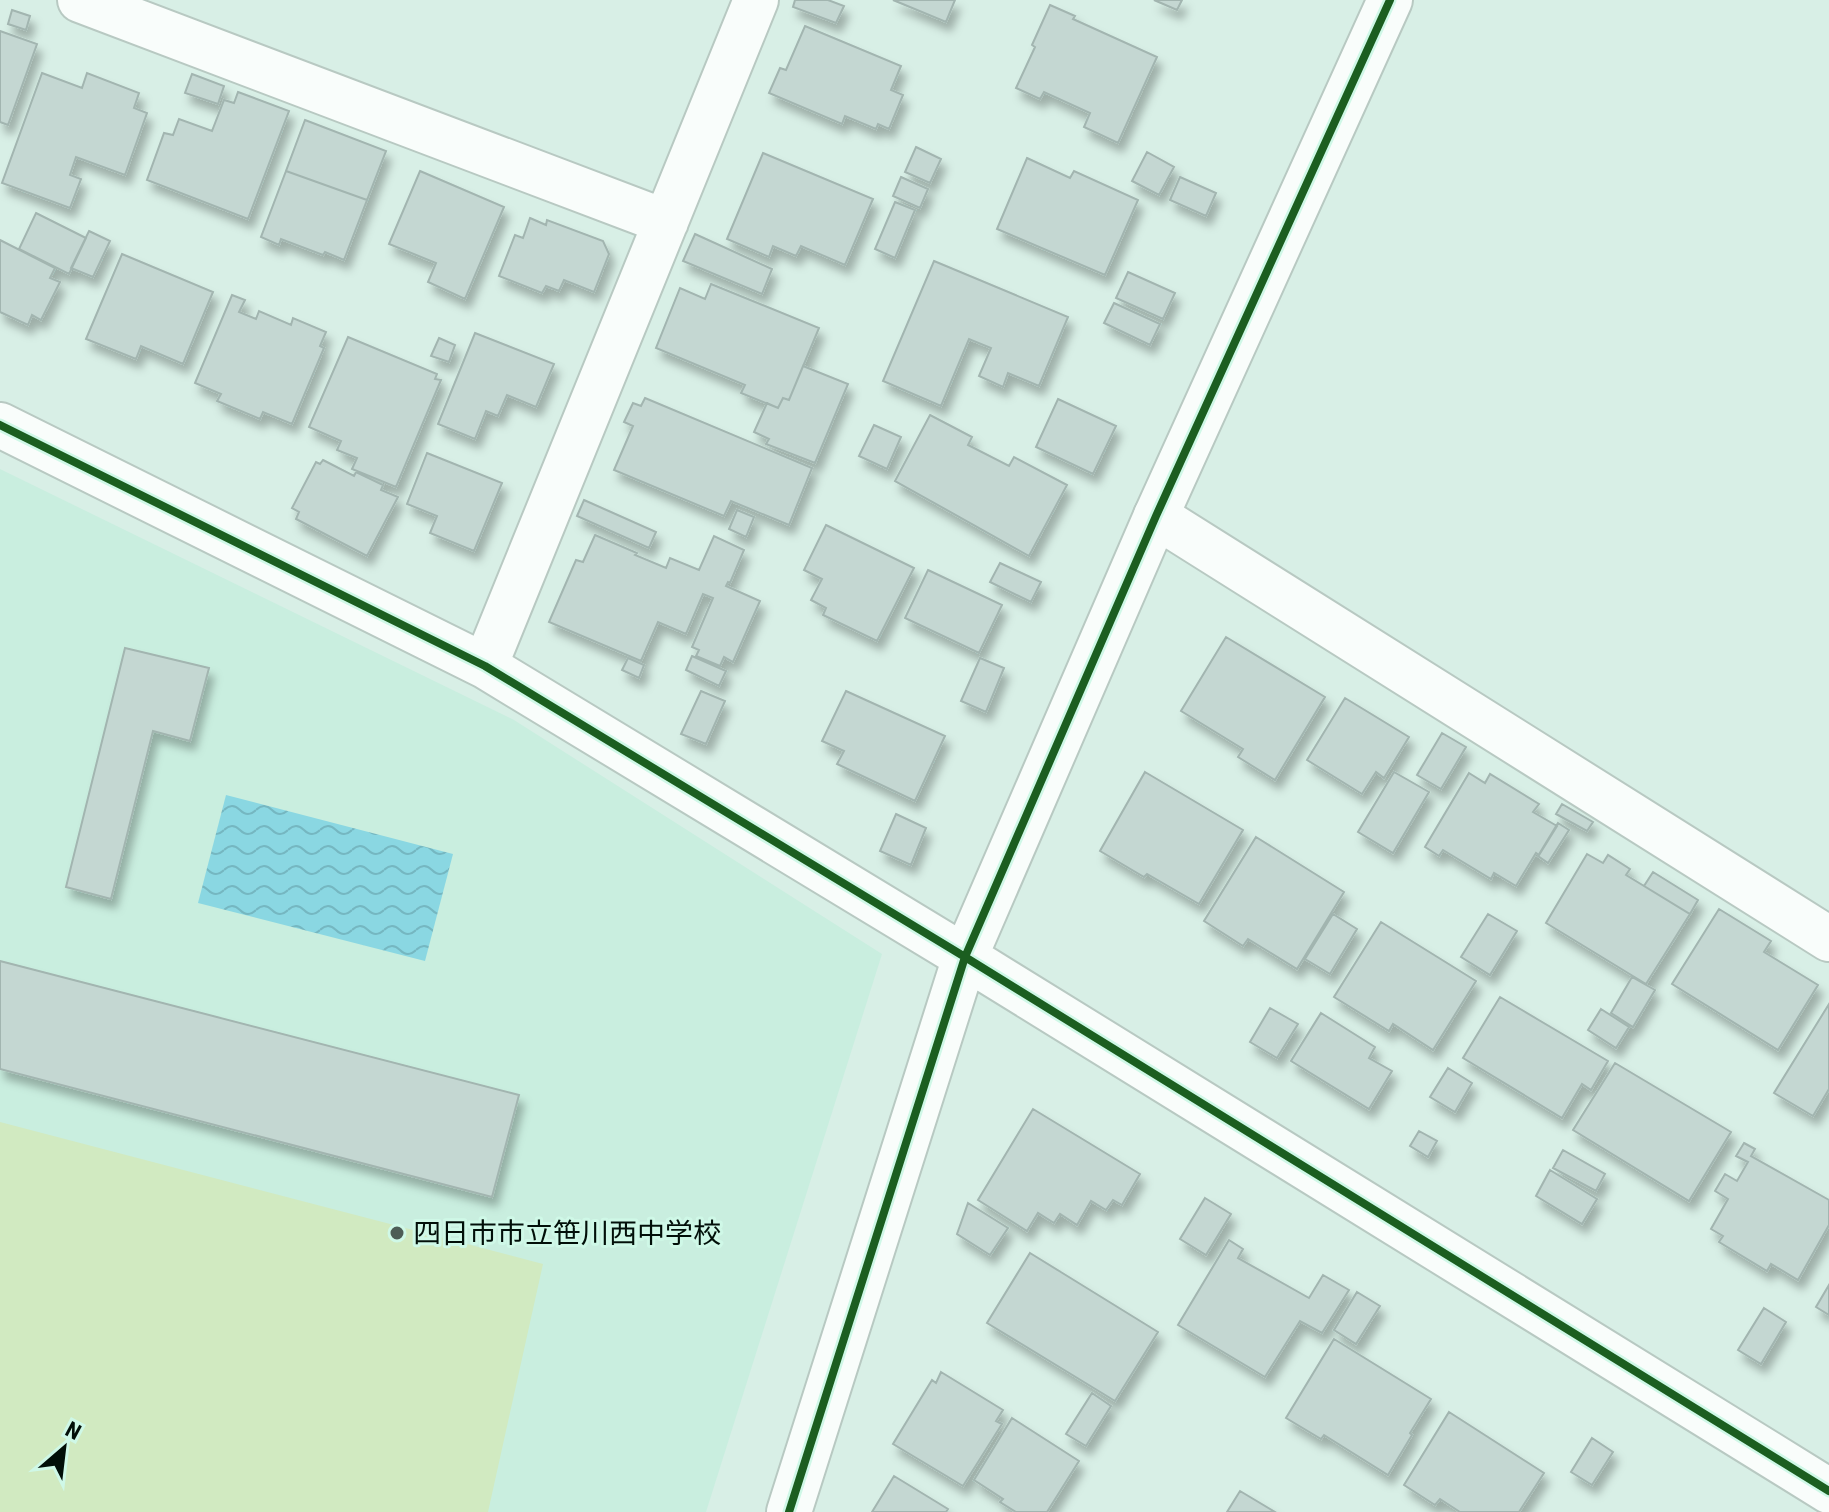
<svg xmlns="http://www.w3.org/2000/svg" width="1829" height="1512" font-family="'Roboto Condensed','Noto Sans JP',sans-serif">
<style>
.built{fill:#c9eedf}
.green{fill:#d1eac1}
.water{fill:url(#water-waves)}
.building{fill:#c4d7d2;stroke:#a2b5b0;stroke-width:2;filter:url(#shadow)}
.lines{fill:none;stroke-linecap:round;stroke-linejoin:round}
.street-casing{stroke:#b8c9c2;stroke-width:48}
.secondary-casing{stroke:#b8c9c2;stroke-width:48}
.street{stroke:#f9fdfb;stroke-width:44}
.secondary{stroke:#f9fdfb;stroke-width:44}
.cycleway-casing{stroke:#cff8e7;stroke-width:13}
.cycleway{stroke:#1b5e20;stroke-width:8}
.poi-dot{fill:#4d5d56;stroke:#cff8e7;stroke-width:3}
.labels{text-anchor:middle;stroke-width:6;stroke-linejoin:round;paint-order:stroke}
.poi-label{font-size:28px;fill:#020f09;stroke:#cff8e7;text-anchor:start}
</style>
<defs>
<pattern id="water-waves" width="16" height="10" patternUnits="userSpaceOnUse" patternTransform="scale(2)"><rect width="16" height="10" fill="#8ad7e2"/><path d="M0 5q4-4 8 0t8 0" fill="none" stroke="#75b7c1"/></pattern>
<filter id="shadow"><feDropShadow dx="5" dy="9" stdDeviation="4" flood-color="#0004"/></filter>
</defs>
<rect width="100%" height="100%" fill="#d8efe6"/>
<path class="built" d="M0,469l514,251 368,234 -176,558h-706z"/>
<path class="green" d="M0,1122l543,142 -55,248h-488z"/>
<path class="water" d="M226,795l227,59 -28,107 -227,-58z"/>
<path class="building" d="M795,0h33l16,6 -8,17 -43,-16z
M893,0h62l-9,22z
M1154,0h28l-5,10z
M1050,5l25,11 -2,3 84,38 -39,86 -34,-16 6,-14 -46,-21 -4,7 -24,-11 19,-41 -3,-2z
M12,10l18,6 -4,14 -18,-6z
M805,26l96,40 -10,24 12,5 -14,34 -11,-5 -2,5 -31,-13 -3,8 -73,-31 11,-25 6,2z
M0,31l37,13 -29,81 -8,-3z
M42,73l40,15 5,-15 52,20 -5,15 13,5 -22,62 -49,-18 -6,18 11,4 -11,29 -68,-25z
M192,74l32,12 -6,18 -33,-11z
M238,92l51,19 -41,108 -101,-39 17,-47 9,2 6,-16 33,12 12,-31 10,3z
M305,120l81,31 -19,49 -81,-29z
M916,147l25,12 -11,24 -25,-11z
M1147,152l27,15 -15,28 -27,-14z
M763,153l110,46 -28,66 -44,-19 -5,10 -23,-10 -4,11 -42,-18z
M1027,158l43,20 4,-7 64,29 -33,75 -108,-46z
M286,171l81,29 -23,60 -19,-8 -2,3 -42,-16 -2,6 -18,-8z
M420,171l84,36 -39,92 -37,-17 8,-19 -47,-19z
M901,177l27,12 -8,19 -27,-12z
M1180,177l36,16 -10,23 -36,-16z
M895,202l20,8 -20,48 -20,-9z
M36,213l50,25 -17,36 -50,-25z
M530,218l16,7 1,-5 56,21 6,13 -15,38 -30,-12 -5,11 -13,-5 -4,7 -43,-17 16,-41 8,3z
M89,231l21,10 -17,36 -22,-9z
M695,234l77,35 -10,25 -79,-33z
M0,240l55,28 -5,10 10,4 -19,38 -9,-5 -4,10 -28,-13z
M122,254l91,38 -30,72 -42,-18 -5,13 -50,-20z
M934,261l134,56 -29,69 -31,-13 -5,14 -24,-11 12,-28 -22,-9 -28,67 -58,-25z
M1128,272l47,21 -12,26 -47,-21z
M711,284l108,44 -30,72 -6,-2 -5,10 -37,-15 4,-8 -89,-37 24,-60 25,11z
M232,295l13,5 -6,12 17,7 3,-8 32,14 2,-7 33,14 -6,14 4,2 -32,76 -29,-12 -3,7 -43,-18 4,-7 -26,-11z
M1114,303l46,21 -10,21 -46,-22z
M475,333l79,31 -18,43 -29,-12 -9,21 -12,-5 -11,28 -37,-15z
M348,337l89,37 -2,5 6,1 -45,107 -44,-18 5,-11 -20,-8 4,-9 -32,-14z
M439,338l16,7 -6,17 -18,-6z
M803,366l45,18 -33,79 -49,-19 3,-5 -15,-7 13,-29 11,5 5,-10 6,2z
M645,398l167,70 -23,57 -58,-24 -7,15 -110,-46 19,-44 -9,-4 9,-19 8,3z
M1058,399l58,27 -23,48 -57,-27z
M930,415l42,22 -4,8 41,21 5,-9 53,28 -38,71 -134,-75z
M874,425l27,12 -14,32 -28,-13z
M427,453l75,30 -28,68 -44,-18 7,-17 -30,-12z
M323,460l31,16 2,-4 27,13 -2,5 17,7 -31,59 -71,-37 3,-7 -7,-4 24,-46 4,2z
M584,500l72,32 -7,16 -72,-32z
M737,510l17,7 -8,20 -17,-8z
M826,525l88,43 -37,73 -54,-26 3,-7 -15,-8 11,-21 -18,-9z
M595,535l42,18 -2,2 31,13 4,-10 29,12 15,-34 30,14 -14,33 -2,-1 -2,4 34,15 -27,61 -9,-5 -4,9 -24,-10 3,-6 -7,-3 21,-49 -10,-4 -17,40 -28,-12 -17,39 -92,-39 27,-62 7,2z
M1000,563l41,19 -10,20 -41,-20z
M928,570l74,35 -23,48 -74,-35z
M1226,637l99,60 -50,83 -37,-23 5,-8 -62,-38z
M125,648l84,20 -19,73 -37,-10 -42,168 -45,-12z
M692,656l34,15 -7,15 -33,-16z
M628,658l16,7 -5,13 -17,-8z
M980,658l24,10 -18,44 -25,-11z
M701,691l24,10 -19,43 -25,-10z
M846,691l99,45 -30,65 -78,-37 7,-13 -22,-10z
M1345,698l64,39 -25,41 -8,-6 -14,22 -55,-34z
M1442,733l24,14 -25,42 -24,-14z
M1145,772l98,58 -44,74 -52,-30 -3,3 -44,-26z
M1394,772l35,20 -36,61 -35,-21z
M1469,773l16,10 5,-9 49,30 -6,8 24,14 -18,29 -3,-2 -20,33 -22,-13 -3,6 -48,-29 -4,6 -14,-9z
M1562,804l31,18 -6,9 -31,-17z
M896,814l30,14 -15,37 -31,-14z
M1558,823l11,7 -21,33 -10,-7z
M1256,837l88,55 -47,77 -49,-30 -5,7 -39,-25z
M1587,854l16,9 5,-8 22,14 -4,6 64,39 -44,70 -100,-61z
M1653,872l45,28 -8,14 -46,-28z
M1719,909l52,32 -7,11 54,33 -40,65 -106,-66z
M1333,914l24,15 -27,45 -25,-15z
M1488,914l29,17 -27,44 -29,-18z
M1381,922l95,59 -43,69 -40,-26 -4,7 -55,-34z
M0,961l519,134 -27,102 -492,-128z
M1632,977l23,13 -22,37 -22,-14z
M1500,997l108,64 -17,29 -9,-6 -20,34 -99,-60z
M1829,1004v85l-16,27 -39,-23z
M1270,1008l28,16 -21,34 -27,-16z
M1601,1009l28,18 -13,21 -28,-18z
M1321,1013l54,34 -6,11 23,13 -23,38 -78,-48z
M1615,1063l116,69 -42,69 -116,-71z
M1448,1068l24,15 -17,29 -25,-15z
M1033,1109l107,65 -18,31 -9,-5 -7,10 -15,-9 -14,24 -17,-11 -6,9 -16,-10 -11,18 -49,-31z
M1419,1131l18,10 -9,16 -18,-11z
M1744,1143l11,6 -4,7 78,44v25l-31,55 -27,-16 -4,7 -48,-29 4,-6 -12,-7 17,-30 -13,-8 10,-17 12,7 11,-19 -12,-6z
M1563,1150l42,24 -9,17 -43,-23z
M1550,1170l47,29 -15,25 -46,-28z
M1205,1198l26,16 -25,41 -26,-16z
M968,1203l40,25 -18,27 -33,-21z
M1229,1240l14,9 -5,9 71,40 14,-23 26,15 -27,43 -22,-12 -35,56 -87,-52z
M1030,1253l128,79 -43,69 -128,-78z
M1829,1285v30l-13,-8z
M1357,1292l23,14 -24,38 -22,-14z
M1764,1308l22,14 -25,42 -23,-14z
M1334,1339l97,60 -21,34 2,2 -24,40 -64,-40 -3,4 -35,-21z
M941,1372l62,38 -7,11 6,3 -39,62 -70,-42 39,-64 4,3z
M1092,1393l19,13 -25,40 -20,-12z
M1449,1412l95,61 -25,39h-59l-20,-13 -5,6 -31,-20z
M1012,1418l67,43 -32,51h-31l-16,-10 3,-3 -29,-19z
M1592,1438l21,14 -21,33 -21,-13z
M894,1476l54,33 -2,3h-74z
M1240,1491l35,21h-48z"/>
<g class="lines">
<g class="street-casing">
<path id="street" d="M80,0l586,222
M0,425l485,241 480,291
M1156,516l673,423
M485,666l271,-666"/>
</g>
<g class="secondary-casing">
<path id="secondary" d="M965,957l864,534
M789,1512l176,-555 191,-441 234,-516"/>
</g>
<use href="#street" class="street"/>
<use href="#secondary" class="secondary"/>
<g class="cycleway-casing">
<path id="cycleway" d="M0,425l485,241 480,291 864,534
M789,1512l176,-555 191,-441 234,-516"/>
</g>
<use href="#cycleway" class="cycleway"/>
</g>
<circle class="poi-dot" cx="397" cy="1233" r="8"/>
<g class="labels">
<g class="poi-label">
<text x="413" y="1243">四日市市立笹川西中学校</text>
</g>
</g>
<g transform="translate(64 1448) rotate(28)" stroke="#cff8e7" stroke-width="6" paint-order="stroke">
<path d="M0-6L14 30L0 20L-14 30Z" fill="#020f09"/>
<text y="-12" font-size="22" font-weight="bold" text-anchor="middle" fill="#020f09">N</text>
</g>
</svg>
